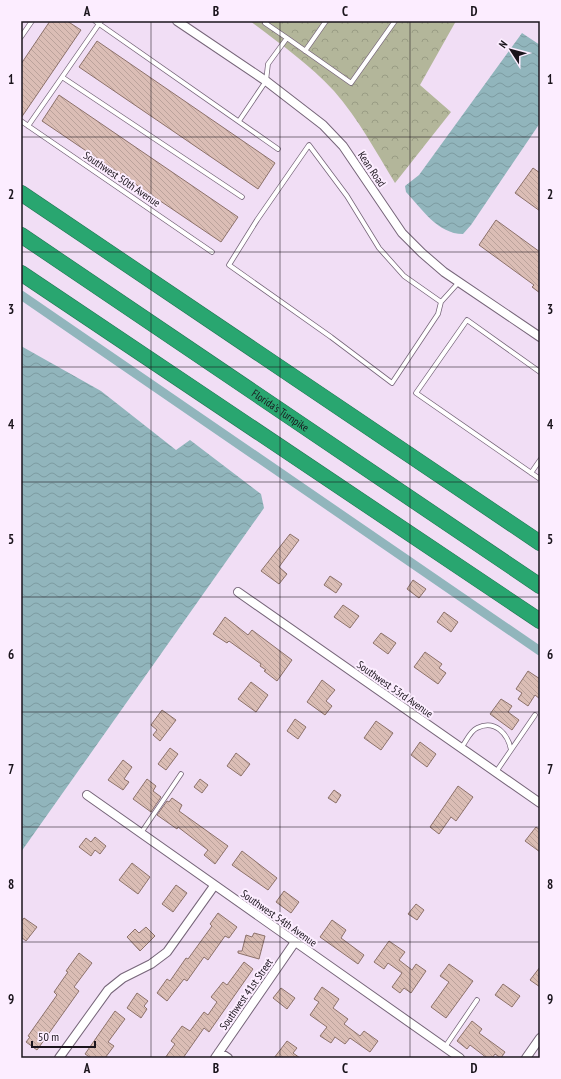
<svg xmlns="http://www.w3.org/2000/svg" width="561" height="1079" font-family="'PT Sans Narrow',sans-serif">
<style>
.forest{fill:url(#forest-crowns)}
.water{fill:url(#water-waves)}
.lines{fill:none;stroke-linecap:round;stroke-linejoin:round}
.canal{stroke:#91b5bc;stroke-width:9}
.building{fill:url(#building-back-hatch);stroke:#8c716a}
.service-casing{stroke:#766579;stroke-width:5.5}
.minor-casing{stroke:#766579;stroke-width:10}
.motorway-casing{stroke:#247353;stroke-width:16}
.service{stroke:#fff;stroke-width:4}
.minor{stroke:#fff;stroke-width:8}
.motorway{stroke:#29a670;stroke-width:15}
.grid{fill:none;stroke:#1a141c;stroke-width:1;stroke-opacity:0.55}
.labels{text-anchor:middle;stroke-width:4;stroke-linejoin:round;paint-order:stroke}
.street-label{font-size:11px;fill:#1a141c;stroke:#fcedff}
.neatline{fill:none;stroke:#1a141c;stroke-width:1.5}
.grid-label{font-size:13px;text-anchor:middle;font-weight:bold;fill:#1a141c}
</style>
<defs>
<pattern id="forest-crowns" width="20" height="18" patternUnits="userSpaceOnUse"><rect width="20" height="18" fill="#b3b69a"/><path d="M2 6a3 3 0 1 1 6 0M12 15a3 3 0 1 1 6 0" fill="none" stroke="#999c84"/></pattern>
<pattern id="water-waves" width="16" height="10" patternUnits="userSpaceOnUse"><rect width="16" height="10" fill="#91b5bc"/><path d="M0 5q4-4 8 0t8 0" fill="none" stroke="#7c9ba1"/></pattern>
<pattern id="building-back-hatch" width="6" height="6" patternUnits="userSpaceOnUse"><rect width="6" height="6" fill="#dbbdb5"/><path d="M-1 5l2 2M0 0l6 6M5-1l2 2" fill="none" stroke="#bba29b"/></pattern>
</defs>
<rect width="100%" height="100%" fill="#f1def5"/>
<path class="forest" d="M250,21h206l-36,64 31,27 -56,71c-19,-31 -37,-65 -61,-92 -25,-27 -55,-48 -84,-70z"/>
<path class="water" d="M522,33l18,12v78l-69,102 -8,9c-25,0 -41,-25 -57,-42l-1,-6 14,-11z
M21,346l80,45 75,59 14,-10 71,54 3,14 -243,344z"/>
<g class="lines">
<path class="canal" d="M21,295l519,356"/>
</g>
<path class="building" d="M50,21h17l14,9 -60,88v-54z
M97,41l178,122 -17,26 -179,-122z
M59,95l179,122 -17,25 -179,-121z
M533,168l7,5v38l-25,-18z
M496,220l44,32v41l-8,-6 2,-2 -55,-40z
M290,534l9,6 -20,27 8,7 -8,10 -18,-13z
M330,576l12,8 -6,9 -12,-8z
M413,580l13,9 -7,9 -12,-9z
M343,605l16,11 -9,12 -16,-11z
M444,612l14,10 -7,10 -14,-10z
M225,617l23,18 4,-5 40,30 -15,21 -13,-10 2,-1 -6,-4 1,-2 -32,-23 -2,2 -14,-9z
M381,633l15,10 -8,11 -15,-11z
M425,652l17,12 -3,4 7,5 -8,11 -24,-17z
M528,671l12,8v20l-5,-4 -7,11 -10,-7 4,-6 -6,-4z
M322,680l13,10 -9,11 6,5 -7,9 -18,-13z
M251,682l17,13 -12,17 -18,-13z
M501,699l11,7 -4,6 11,8 -7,10 -22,-16z
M162,710l14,10 -16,21 -7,-6 4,-5 -6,-5z
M295,719l11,8 -8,12 -11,-8z
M376,721l17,12 -12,17 -17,-12z
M420,742l16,12 -9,13 -16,-12z
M170,748l8,6 -12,16 -8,-6z
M236,753l14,11 -9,12 -14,-10z
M123,760l9,7 -8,12 5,3 -6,8 -15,-10z
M147,779l9,7 -3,5 8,6 -10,15 -18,-13z
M200,779l8,6 -6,8 -8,-6z
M458,786l15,11 -17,24 -5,-4 -12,17 -9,-7z
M334,790l7,5 -5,8 -8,-5z
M172,798l10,7 -3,6 49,35 -13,18 -11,-9 4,-5 -30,-23 -1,2 -20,-14 10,-14 2,1z
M536,827l4,3v22l-15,-11z
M95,837l11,9 -6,8 -5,-4 -4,6 -12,-9 7,-9 5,4z
M242,851l35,27 -9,12 -36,-25z
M132,863l18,14 -12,17 -19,-14z
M176,885l11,8 -14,19 -11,-8z
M284,891l15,11 -8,11 -15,-11z
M416,904l8,6 -7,10 -9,-6z
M218,913l19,14 -8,11 -4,-2 -17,24 -4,-3 -17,24 -3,-2 -17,22 -10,-8 10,-14 3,2 16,-23 2,1 24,-33 -2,-2z
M24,918l13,9 -11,14 -5,-4v-15z
M332,920l14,10 -5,8 23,17 -6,9 -38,-27z
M146,927l9,9 -15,15 -13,-14 8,-8 4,4z
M254,933l11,3 -6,23 -21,-6v-2h4l4,-16 6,2z
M389,941l16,11 -6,8 13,10 4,-6 10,7 -15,22 -7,-5 -4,5 -8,-6 10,-14 -14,-10 -4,6 -10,-7z
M79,953l13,10 -18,24 5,4 -42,59 -11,-8 4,-5 -2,-1 29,-41 -3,-3 14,-20 -2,-1z
M244,962l9,7 -44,63 -5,-4 -21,30h-18l10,-14 -4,-3 11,-15 8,5 14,-19 4,3 9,-13 -6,-5 12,-15 4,3z
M449,964l24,17 -27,37 -15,-11 18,-25 -9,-6z
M540,967v20l-10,-7z
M503,984l17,12 -8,11 -17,-12z
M322,987l17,12 -6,9 15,11 -4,5 16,12 4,-5 14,10 -8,11 -20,-14 -5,6 -10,-7 -4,6 -11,-7 7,-9 -17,-12 9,-13 -5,-3z
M281,988l14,10 -8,11 -14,-11z
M137,993l11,8 -4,5 3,3 -6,9 -14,-10z
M115,1011l10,8 -17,23 6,4 -9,12h-14l-6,-4z
M472,1021l10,8 -3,4 26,19 -4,6 -6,-4 -3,4h-5l-17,-13 -3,4 -10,-8z
M287,1041l10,7 -4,5 7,5h-26z"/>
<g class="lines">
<g class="service-casing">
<path id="service" d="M95,21l183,128
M21,37l11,-16
M287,38l64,45 44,-62
M305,51l21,-30
M62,77l180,120
M21,121l191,131
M239,121l27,-40 2,-17 19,-26 -22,-15 2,-2
M28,126l73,-105
M441,302l-37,-26 -25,-28 -32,-52 -38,-51 -52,75 -28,45 102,72 61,46 46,-69 3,-12 18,-20
M540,372l-73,-52 -51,73 124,86
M531,473l9,-13
M461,748c5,-6 9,-17 16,-20 18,-9 31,6 34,22
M496,772l39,-57
M141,833l40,-59
M445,1047l32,-47"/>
</g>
<g class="minor-casing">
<path id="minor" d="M177,21l89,60 57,44 20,21 59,87 20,20 22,19 96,65
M238,592l302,211
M87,795l373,263
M219,1052l9,6
M59,1058l49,-68 15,-12 28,-14 16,-12 47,-66
M215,1058l80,-116
M526,1058l14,-20"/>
</g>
<g class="motorway-casing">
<g id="motorway">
<path d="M21,193l519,350"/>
<path id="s1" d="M21,235l519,351"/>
<path d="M21,273l519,348"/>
</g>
</g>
<use href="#service" class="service"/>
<use href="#minor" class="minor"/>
<use href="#motorway" class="motorway"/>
</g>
<path class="grid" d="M151,21v1037M280,21v1037M410,21v1037M21,137h519M21,252h519M21,367h519M21,482h519M21,597h519M21,712h519M21,827h519M21,942h519"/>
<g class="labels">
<g class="street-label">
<text transform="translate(372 169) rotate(56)" y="4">Kean Road</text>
<text transform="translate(122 179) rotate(34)" y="4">Southwest 50th Avenue</text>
<text dy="4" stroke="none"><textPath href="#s1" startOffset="313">Florida's Turnpike</textPath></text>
<text transform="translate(395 689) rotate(35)" y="4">Southwest 53rd Avenue</text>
<text transform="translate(279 918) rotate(35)" y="4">Southwest 54th Avenue</text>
<text transform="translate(246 994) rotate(-55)" y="4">Southwest 41st Street</text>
</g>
</g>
<rect width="561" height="1079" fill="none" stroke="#fcedff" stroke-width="44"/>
<g transform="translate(511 50) rotate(306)" stroke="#fcedff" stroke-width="3" paint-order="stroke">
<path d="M0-3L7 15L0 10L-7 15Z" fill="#1a141c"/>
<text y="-6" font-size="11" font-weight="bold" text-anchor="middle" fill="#1a141c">N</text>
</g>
<path d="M32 1041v6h63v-6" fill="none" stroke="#1a141c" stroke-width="2"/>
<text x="38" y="1041" font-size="12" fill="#1a141c" stroke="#fcedff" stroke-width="3" paint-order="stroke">50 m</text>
<rect x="22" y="22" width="517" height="1035" class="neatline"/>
<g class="grid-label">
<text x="87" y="16">A</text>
<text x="216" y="16">B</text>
<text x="345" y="16">C</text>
<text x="474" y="16">D</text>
<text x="11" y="84">1</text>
<text x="550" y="84">1</text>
<text x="11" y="199">2</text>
<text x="550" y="199">2</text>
<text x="11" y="314">3</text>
<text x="550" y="314">3</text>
<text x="11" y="429">4</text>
<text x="550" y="429">4</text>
<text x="11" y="544">5</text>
<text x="550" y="544">5</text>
<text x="11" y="659">6</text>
<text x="550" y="659">6</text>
<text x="11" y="774">7</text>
<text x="550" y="774">7</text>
<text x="11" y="889">8</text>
<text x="550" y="889">8</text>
<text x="11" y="1004">9</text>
<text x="550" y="1004">9</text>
<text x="87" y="1073">A</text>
<text x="216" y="1073">B</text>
<text x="345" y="1073">C</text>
<text x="474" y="1073">D</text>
</g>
</svg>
